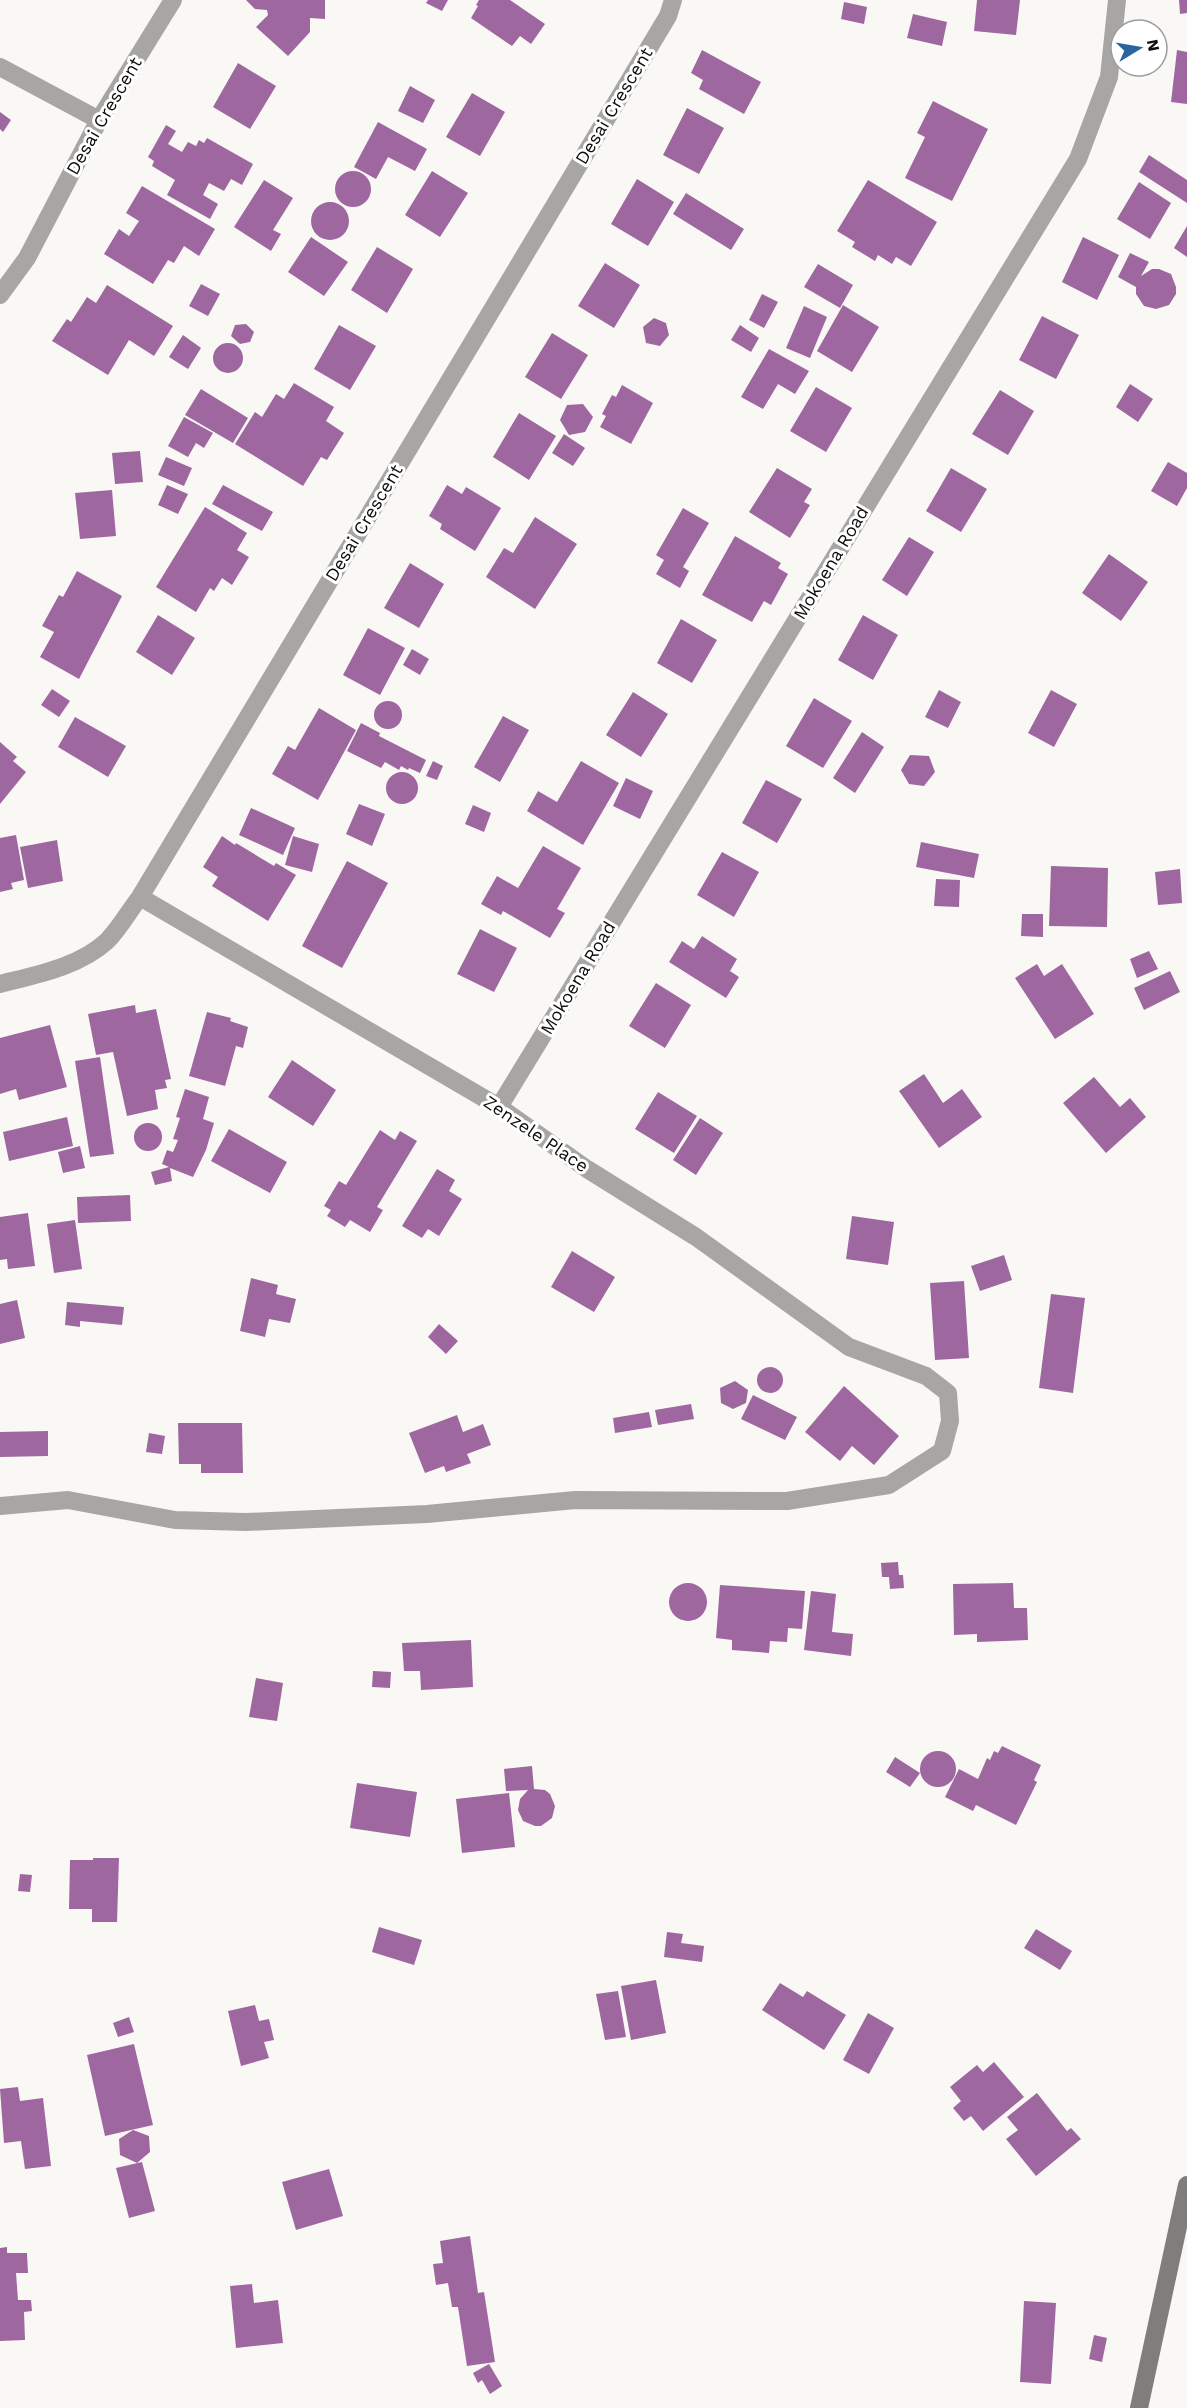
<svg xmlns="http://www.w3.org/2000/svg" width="1187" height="2408" font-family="'Work Sans',sans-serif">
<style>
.building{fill:#9e67a0}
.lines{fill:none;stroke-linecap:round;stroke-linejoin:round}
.street{stroke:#a7a6a5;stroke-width:18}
.secondary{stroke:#7f7e7d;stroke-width:18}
.labels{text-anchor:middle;stroke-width:6;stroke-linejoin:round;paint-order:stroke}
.street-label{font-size:18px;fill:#0e0d0c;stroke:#fff}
</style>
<rect width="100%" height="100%" fill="#faf8f5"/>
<path class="building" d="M246,0h79v19l-15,-1v14l-22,24 -32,-29 12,-12 -1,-5 -12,-1z
M428,0h20l-6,11 -16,-8z
M479,0h31l35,24 -14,20 -11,-8 -8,10 -41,-28 7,-12 -2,-1z
M977,0h43l-4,35 -42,-4z
M1179,0h8v13l-7,1z
M844,2l23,5 -3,17 -23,-5z
M913,14l34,8 -5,24 -35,-8z
M702,50l59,32 -17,32 -45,-25 4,-9 -12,-7z
M1177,50l10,2v52l-16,-2z
M238,63l38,23 -26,43 -37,-22z
M410,86l25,14 -12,23 -25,-12z
M472,93l33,19 -25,44 -34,-19z
M933,101l55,28 -36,72 -47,-23 20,-41 -8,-4z
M687,108l37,20 -25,46 -36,-19z
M0,112l11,8 -8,12 -3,-3z
M378,122l49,27 -12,22 -27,-14 -12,22 -22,-12z
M166,125l10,6 -8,13 14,8 6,-10 8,4 3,-6 5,3 3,-5 46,26 -11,21 -11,-6 -7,12 -15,-8 -6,12 15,9 -8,15 -43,-24 8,-15 -23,-14 2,-5 -6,-4z
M1149,155l38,25v23l-48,-31z
M432,171l36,22 -28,44 -35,-22z
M335 189a18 18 0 1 1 36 0a18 18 0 1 1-36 0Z
M637,179l37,23 -26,44 -37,-22z
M264,180l29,18 -20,32 8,4 -10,17 -37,-24z
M868,180l69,42 -26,44 -15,-9 -4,7 -14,-9 -3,6 -23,-14 3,-5 -18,-11z
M1139,182l32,21 -21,36 -33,-20z
M142,186l73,43 -16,27 -15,-10 -10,17 -6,-3 -15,24 -49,-30 15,-25 10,7 10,-15 -13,-8z
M686,193l58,36 -13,21 -58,-36z
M311 221a19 19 0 1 1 38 0a19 19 0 1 1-38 0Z
M1187,226v31l-13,-9z
M311,237l37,25 -24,34 -36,-24z
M1083,237l36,18 -22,45 -35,-18z
M377,247l36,22 -26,44 -36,-23z
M1130,253l19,9 -8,14 11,-7h7l12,5 5,13v7l-7,11 -13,4 -12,-3 -8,-12v-7l-18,-10z
M605,263l35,22 -26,43 -36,-22z
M818,264l35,21 -13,23 -36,-21z
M201,284l19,10 -12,22 -19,-10z
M107,285l66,41 -19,30 -25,-16 -21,35 -56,-34 15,-22 4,3 16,-25 9,6z
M762,294l16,8 -14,26 -15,-8z
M843,305l36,22 -27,45 -35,-21z
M804,306l23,11 -17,41 -24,-10z
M1042,316l37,19 -23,44 -37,-19z
M654,318l12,5 3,12 -9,11 -14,-3 -3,-16z
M246,324l8,8 -4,10 -10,2 -9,-8 4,-11z
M339,325l37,21 -26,44 -36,-21z
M740,325l19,13 -8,14 -20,-12z
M552,333l36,22 -27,44 -36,-22z
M183,335l18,13 -13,21 -19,-12z
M213 358a15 15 0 1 1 30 0a15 15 0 1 1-30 0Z
M769,349l40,22 -14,23 -17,-10 -15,25 -22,-12z
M294,383l40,24 -8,14 18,12 -17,27 -6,-3 -18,29 -68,-42 20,-32 7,5 14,-23 8,5z
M1130,384l23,15 -15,23 -22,-15z
M622,385l31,18 -22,41 -31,-17 6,-11 -4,-2 10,-19 4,2z
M816,387l36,21 -26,44 -36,-21z
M201,389l47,29 -15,25 -48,-28z
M1000,390l34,21 -26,44 -36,-21z
M583,404l10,13 -8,15 -16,3 -9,-15 7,-15z
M519,413l37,23 -27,44 -36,-23z
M184,417l29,16 -9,15 -8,-5 -8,14 -20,-11z
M564,434l21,14 -12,18 -21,-13z
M140,451l3,31 -28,2 -3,-31z
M166,457l26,11 -8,18 -26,-11z
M1168,462l19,11v15l-10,18 -26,-15z
M777,468l35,21 -8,13 6,3 -20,33 -41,-26z
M951,468l36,21 -26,43 -35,-21z
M167,485l21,9 -10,20 -20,-9z
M223,485l50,27 -11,19 -50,-27z
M447,485l15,9 4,-7 35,21 -26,43 -35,-22 2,-5 -13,-8z
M112,490l4,46 -36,3 -5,-46z
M205,507l42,26 -10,17 12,7 -17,28 -10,-7 -8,13 -4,-3 -14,24 -40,-25z
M683,508l26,15 -26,44 6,4 -9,17 -24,-14 8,-14 -8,-5z
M535,517l42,27 -42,65 -49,-32 18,-29 9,5z
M735,536l46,27 -3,5 10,6 -17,31 -7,-4 -12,21 -50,-27z
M909,537l25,15 -27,44 -25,-16z
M1109,554l39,28 -27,39 -39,-28z
M410,563l34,21 -25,44 -35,-20z
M77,571l45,25 -43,83 -39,-22 14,-25 -12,-6 17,-31 4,2z
M158,615l37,23 -23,37 -36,-23z
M863,615l35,20 -25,45 -35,-20z
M681,619l36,21 -25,43 -35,-20z
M368,628l37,20 -25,47 -37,-20z
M412,649l17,10 -9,16 -17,-10z
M52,689l18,12 -11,16 -18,-12z
M939,690l22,12 -13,26 -23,-11z
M1051,690l26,14 -23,43 -26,-14z
M633,692l35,22 -27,43 -35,-22z
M814,698l38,23 -29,47 -37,-22z
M374 715a14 14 0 1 1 28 0a14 14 0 1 1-28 0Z
M319,708l37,22 -38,70 -46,-26 16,-28 7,4z
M503,716l26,14 -29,52 -26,-15z
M75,717l51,29 -18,31 -50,-30z
M361,723l19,10 -1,3 47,24 -6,13 -11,-5 -1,2 -7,-4 -2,4 -14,-8 -4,6 -34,-17z
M862,732l22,15 -29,46 -22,-15z
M0,742l17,15 -4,4 13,11 -26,32z
M910,755l19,1 6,16 -11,14 -15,-2 -8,-14z
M433,761l10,5 -6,14 -11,-4z
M581,761l38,22 -36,62 -56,-34 11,-20 19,11z
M386 788a16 16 0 1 1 32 0a16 16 0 1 1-32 0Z
M626,778l27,13 -13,28 -27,-13z
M766,780l36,19 -25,44 -35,-20z
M359,804l26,10 -13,32 -26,-12z
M473,805l18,8 -7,19 -19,-8z
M251,808l44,20 -12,27 -44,-20z
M16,835l8,45 -13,3 2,6 -13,3v-54z
M222,836l13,9 1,-2 38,23 2,-3 20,12 -28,46 -56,-35 6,-9 -15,-10z
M293,836l26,8 -7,28 -27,-7z
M57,840l6,41 -35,7 -8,-41z
M921,842l58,12 -5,24 -58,-11z
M543,846l38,22 -24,41 8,4 -15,25 -47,-27 -2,4 -20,-11 16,-28 21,12z
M722,852l37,20 -25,45 -37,-22z
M347,861l41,22 -46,85 -40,-22z
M1051,866l57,2 -1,59 -58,-1z
M1180,869l2,34 -24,2 -3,-33z
M936,879l24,1 -1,27 -25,-1z
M1022,914h21v23l-22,-1z
M480,929l37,19 -23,44 -37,-18z
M702,936l35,23 -7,12 9,6 -13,21 -57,-36 13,-21 12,8z
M1149,951l9,18 -21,9 -7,-19z
M1037,964l7,12 18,-12 32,50 -39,25 -40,-61z
M1170,971l10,21 -36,18 -10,-22z
M656,983l35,22 -26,43 -36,-22z
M135,1005l1,8 20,-4 15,70 -6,1 2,8 -12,2 3,19 -31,7 -14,-64 -17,3 -8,-41z
M207,1012l24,6 -1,3 18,6 -5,21 -7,-2 -11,40 -36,-10z
M50,1025l17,62 -48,13 -3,-11 -16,5v-56z
M100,1057l14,97 -24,3 -15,-96z
M292,1060l44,30 -23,36 -45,-29z
M924,1074l19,29 19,-14 20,28 -43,31 -40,-57z
M1094,1077l26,30 10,-9 16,19 -40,36 -43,-50z
M185,1089l24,8 -6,22 11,4 -8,27 -13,27 -23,-9 2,13 -17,4 -4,-13 18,-5 -7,-3 5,-14 6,2 5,-12 -5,-1 7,-21 -4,-1z
M658,1092l39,24 -23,37 -39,-24z
M67,1117l6,29 -64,15 -6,-29z
M700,1118l23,15 -27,42 -23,-15z
M134 1137a14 14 0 1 1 28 0a14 14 0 1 1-28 0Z
M229,1129l58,33 -17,31 -59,-32z
M380,1130l15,10 5,-9 17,10 -40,66 6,3 -13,22 -20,-12 -5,7 -18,-11 4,-6 -7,-4 15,-25 7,4z
M80,1146l5,22 -22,5 -5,-21z
M437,1169l18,11 -6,11 13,8 -23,37 -11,-7 -6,9 -20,-12z
M130,1195l1,26 -53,2 -1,-26z
M28,1213l7,53 -27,3 -1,-10 -7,1v-43z
M852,1216l42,6 -6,43 -42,-6z
M75,1220l7,49 -28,4 -7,-49z
M572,1251l43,26 -21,35 -43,-25z
M1004,1255l8,25 -32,11 -9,-25z
M251,1278l27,7 -2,9 20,5 -6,24 -21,-4 -4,18 -25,-6z
M964,1281l5,77 -34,2 -5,-77z
M1051,1294l34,4 -12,95 -34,-5z
M17,1300l8,38 -25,6v-40z
M67,1302l57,5 -2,18 -42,-4v6l-15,-2z
M439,1324l19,17 -12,13 -18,-17z
M757 1380a13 13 0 1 1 26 0a13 13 0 1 1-26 0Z
M735,1381l13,9 -2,13 -13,6 -12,-6 -1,-15z
M844,1386l55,50 -25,29 -22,-19 -12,15 -35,-29z
M753,1395l44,22 -12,23 -44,-21z
M691,1404l3,15 -36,6 -3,-15z
M649,1412l3,15 -37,6 -2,-15z
M457,1415l6,17 20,-8 8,21 -24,9 4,9 -25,9 -2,-6 -19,7 -16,-40z
M178,1423h64l1,50h-42v-9h-22z
M48,1431v25l-48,1v-25z
M149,1433l16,3 -3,18 -16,-2z
M898,1562l1,13h4l1,13 -14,1 -1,-12h-7l-1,-14z
M669 1602a19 19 0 1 1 38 0a19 19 0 1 1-38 0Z
M1013,1583l1,25h13l1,32 -51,2v-8l-23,1 -1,-51z
M720,1585l85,6 -3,38 -14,-1 -1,14 -17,-1 -1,12 -37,-3v-10l-16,-2z
M811,1591l25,3 -4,38 21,2 -2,22 -47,-6z
M471,1640l2,47 -52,3 -1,-19h-16l-2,-28z
M373,1671l18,1 -1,16 -18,-1z
M256,1678l27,5 -6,38 -28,-4z
M1002,1746l39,19 -7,15 3,2 -21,43 -40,-20 -3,6 -28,-14 14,-28 19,10 9,-21 3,2 4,-9 4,2z
M920 1769a18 18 0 1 1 36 0a18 18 0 1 1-36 0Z
M895,1757l25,16 -10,14 -24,-15z
M532,1766l2,23 11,1 5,4 5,12 -3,12 -11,8h-6l-12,-5 -5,-11 2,-11 8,-9 -22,1 -2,-22z
M357,1783l60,9 -7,45 -60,-9z
M509,1793l6,54 -53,6 -6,-54z
M93,1858h26l-2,64h-25v-13h-23l1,-49h23z
M20,1874l12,1 -2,17 -12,-1z
M379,1927l43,13 -8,25 -42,-13z
M1036,1929l36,22 -12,19 -36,-22z
M667,1932l16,2 -2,9 23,3 -2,16 -38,-5z
M656,1980l10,53 -35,7 -10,-54z
M780,1983l23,14 4,-6 39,24 -22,35 -62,-40z
M618,1991l8,46 -21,3 -9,-46z
M255,2005l4,16 10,-2 5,21 -10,2 5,16 -28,8 -13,-55z
M868,2013l26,15 -25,46 -26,-14z
M129,2017l5,15 -16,5 -5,-14z
M134,2044l19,81 -48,11 -18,-81z
M994,2062l30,35 -41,34 -12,-15 -7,5 -11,-13 8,-7 -11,-14 27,-22 6,7z
M18,2087l2,14 23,-3 8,68 -26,3 -4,-28 -17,2 -4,-54z
M1037,2093l30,38 4,-3 10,11 -45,37 -30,-37 12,-9 -11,-13z
M133,2130l16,6 1,16 -13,11 -17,-8 -1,-16z
M142,2162l13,49 -26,7 -13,-50z
M329,2169l14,47 -47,14 -14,-48z
M470,2236l8,57 6,-1 11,70 -28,4 -9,-59h-6l-4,-24 -12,2 -3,-21 10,-1 -3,-22z
M7,2247v6h20l1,20h-12l2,27h13l1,11 -8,1 1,28 -25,1v-93z
M252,2284l2,19 24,-3 5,43 -47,5 -6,-62z
M1024,2301l32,2 -5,81 -31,-2z
M1094,2335l13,3 -5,24 -13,-3z
M489,2364l13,22 -12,8 -8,-14 -4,3 -5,-10z"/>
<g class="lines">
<path class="street" d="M0,67l99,53
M0,295l27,-37 72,-138 74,-120
M0,984c35,-9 79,-17 107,-43 12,-12 22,-30 33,-44l528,-881 5,-16
M499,1107l579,-948 31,-82 8,-77
M0,1506l68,-6 107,20 71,2 181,-8 148,-14 212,1 102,-16 53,-34 8,-30 -2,-28 -22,-17 -77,-29 -153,-110 -109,-68 -88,-62 -359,-210"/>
<path class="secondary" d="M1139,2408l48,-223"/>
</g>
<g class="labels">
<g class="street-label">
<text transform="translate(614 106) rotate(-59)" y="6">Desai Crescent</text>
<text transform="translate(104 116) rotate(-60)" y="6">Desai Crescent</text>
<text transform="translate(364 523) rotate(-59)" y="6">Desai Crescent</text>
<text transform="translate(831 563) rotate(-59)" y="6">Mokoena Road</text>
<text transform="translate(578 978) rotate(-59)" y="6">Mokoena Road</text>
<text transform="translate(536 1134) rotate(34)" y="6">Zenzele Place</text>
</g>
</g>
<g transform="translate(1139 48) rotate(79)"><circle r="28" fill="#ffffff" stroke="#9f9e9e" stroke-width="1.5"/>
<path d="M0-4.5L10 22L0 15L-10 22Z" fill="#2a669d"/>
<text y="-9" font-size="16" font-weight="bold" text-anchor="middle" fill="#0e0d0c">N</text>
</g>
</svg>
